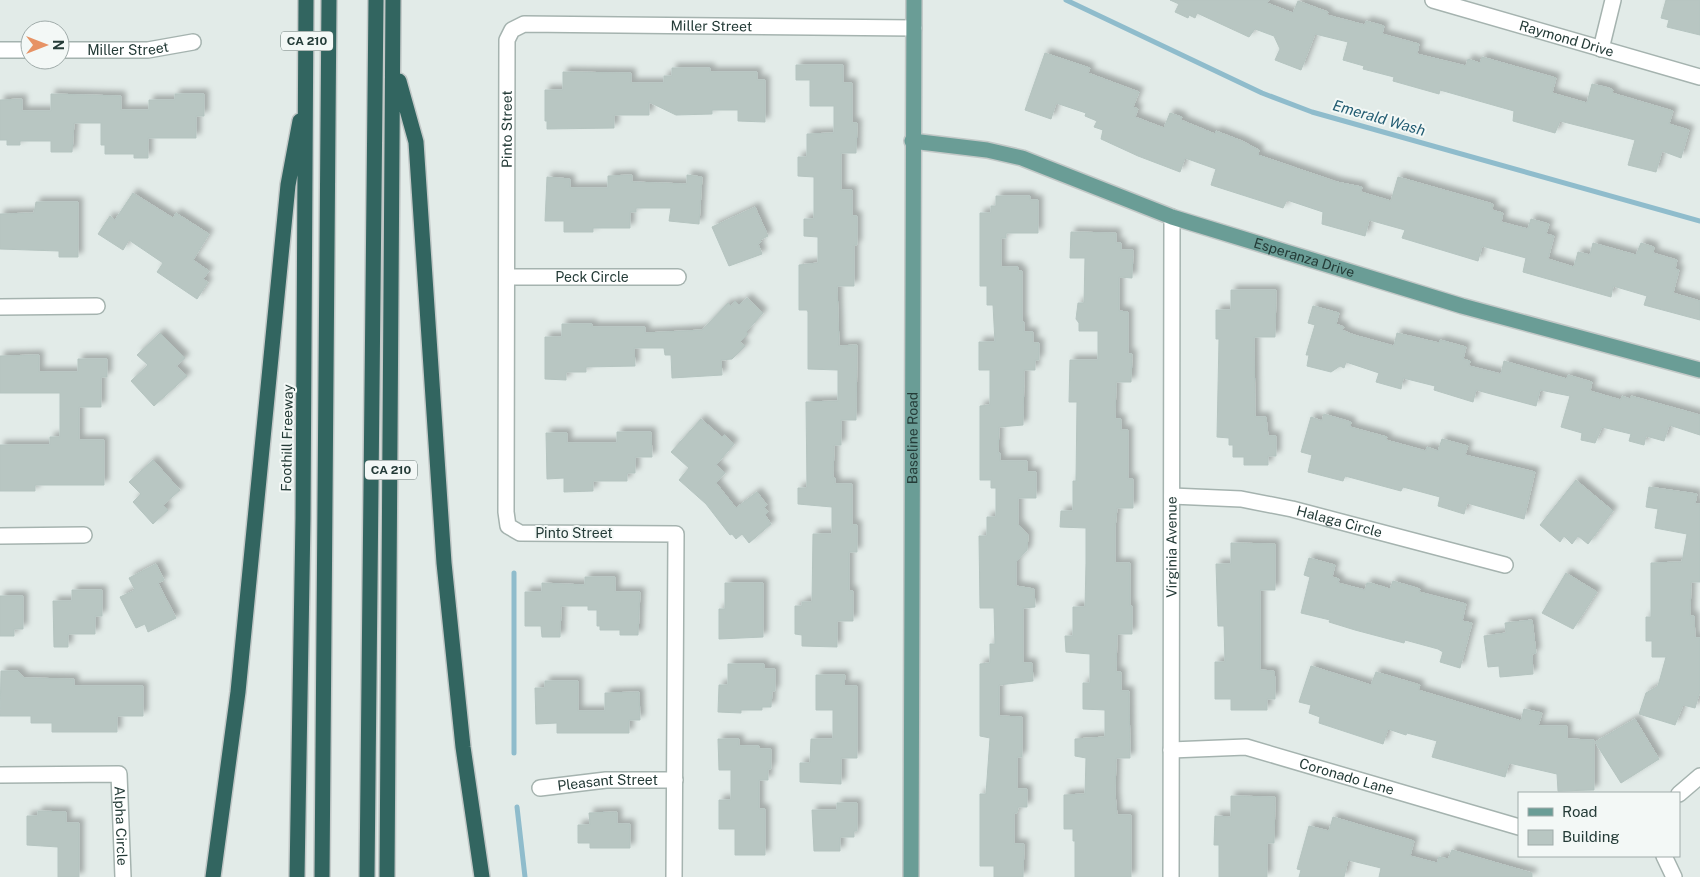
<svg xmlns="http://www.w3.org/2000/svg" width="1700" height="877" font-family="'Public Sans',sans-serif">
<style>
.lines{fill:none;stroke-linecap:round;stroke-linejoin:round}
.stream{stroke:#8fbccc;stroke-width:5}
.building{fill:#b8c6c2;stroke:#b5c4c0;filter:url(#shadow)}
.minor-casing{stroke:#a5b3af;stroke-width:18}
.major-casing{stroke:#c2c8c7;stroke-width:18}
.highway-casing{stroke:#c2c8c7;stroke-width:18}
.minor{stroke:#fff;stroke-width:15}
.major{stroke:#6a9d96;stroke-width:15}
.highway{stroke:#326560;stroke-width:15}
.labels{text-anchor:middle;stroke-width:4;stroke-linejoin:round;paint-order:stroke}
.shield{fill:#f3f8f6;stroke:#627470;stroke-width:1}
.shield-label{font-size:12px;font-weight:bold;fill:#243b37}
.street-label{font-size:14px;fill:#243b37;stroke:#f3f8f6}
.water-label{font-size:15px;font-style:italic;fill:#225c72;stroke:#f3f8f6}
</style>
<defs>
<filter id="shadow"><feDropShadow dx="4.5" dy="-4.5" stdDeviation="2.5" flood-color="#0004"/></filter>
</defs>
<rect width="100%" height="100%" fill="#e2ebe8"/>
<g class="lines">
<path class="stream" d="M1066,0l196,93 50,19 388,109
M514,573v180
M517,807l8,70"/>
</g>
<path class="building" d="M1170,0h99l-2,3 26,10 5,-12 30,11 -1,3 38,10 1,-4 18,5 -2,8 37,10 -2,10 49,12 2,-7 12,4 2,-6 74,21 -4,15 35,10 5,-19 17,4 4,2 -1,3 61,18 -4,13 20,6 -8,28 -19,-7 -6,21 -28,-7 7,-25 -75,-19 -5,12 -42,-12 1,-10 -74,-21 -1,4 -46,-13 1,-4 -31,-8 1,-3 -21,-6 5,-18 -33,-8 -14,36 -26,-10 5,-11 -6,-13 -19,-7 -6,8 -52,-24 -2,5 -6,-3 -1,3 -13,-6 4,-8z
M1666,0h34v35l-33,-8 2,-7 -8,-2z
M1045,53l45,15 -2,5 51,19 -6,15 5,2 -3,8 29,11 6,-15 12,4 -1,3 34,14 1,-3 26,10 17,9 -1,5 79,27 25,5 -1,5 30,9 7,-24 95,27 -1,6 11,3 -2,9 27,7 3,-10 18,5 -3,10 8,2 -6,23 26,8 4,-15 12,3 3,-12 43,12 5,-12 13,4 -1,6 24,7 -2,9 4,1 -6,23 27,8v19l-56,-15 3,-9 -34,-10 -2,11 -88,-25 3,-14 -44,-12 -4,15 -76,-23 3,-8 -36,-10 -4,16 -43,-12 1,-12 -36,-12 -4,8 -72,-23 5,-16 -31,-11 -5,14 -42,-16 -37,-17 2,-9 -9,-3 3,-6 -12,-5 1,-3 -30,-10 -5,16 -26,-9z
M796,65h47v18h9v40h5l-1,30h-15v37h11v26h5v29h-3v41h-17l2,60 18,-1 -1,75h-15v25h-7l-1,33h2v6h17v41h5v27h-8v39h4v30h-16v26l-35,-1v-11l-7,-1v-28h7v-4h10l1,-68h19v-27l-34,-3v-16h9l-1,-86 32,-1v-31l-30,-1v-57l-1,-2h-8v-45l19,-2v-26l-14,-1v-17h10v-42l-16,-1v-19h9v-23l27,-1v-27h-24v-26h-14z
M672,68h38v4h47v8h8v42l-27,-1v-11h-26v4l-36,1 -27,-13v13h-35v13l-67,1v-8h-2v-31h18v-18l68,1v10h33v-7h8z
M51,94l70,2v14h28v-10h26v-6h29v22h-8v22h-48v20h-14v-4h-29v-9h-4v-22h-27l-2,29h-21v-11h-31v4h-13v-5h-7v-40l22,-1v12h29z
M632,175v7l55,2v-9l15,2 -3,47 -30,-3 2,-13h-35v4h-6v16h-37v4h-29v-11h-19l2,-44 23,2v9h38v-12z
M133,193l40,25 3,-5 33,21 -16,26 16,11 -6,8 5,3 -11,17 -40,-27 6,-9 -34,-23 -6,10 -25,-16 12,-18 5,4z
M996,196h34v4h8v33h-32v5h-5v29h17v4h4v51h2v10h9v11h6v17h-4v10h-11l-1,55 -24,2 -1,26h2v8h27v11h9v26h-18v26l10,11 -1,15 -11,12v24l18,3 1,18 -12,1v55h9l1,18 -34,4v31l23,1v40h-5v32h10v18h-9l-1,6h-3v31h10l-1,33h-29v-11h-14v-72h6l4,-56 -10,-2v-72l10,-1v-19h5l-1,-36h-14l-1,-72h8v-19h9v-29h-5v-8h-11v-74l10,-1v-35h-11v-28h16l-2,-37h-6v-19h-7v-73h11v-7h5z
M36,202h42v55h-19v-6l-59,-2v-35l34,-1z
M755,207l13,29 -8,4 1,2 -3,2 4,10 -33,12 -17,-39z
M1071,232l45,1v10h5v7h12l-1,28 -13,-1v34l9,1v42h4l-1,28h-15l-1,37h6v11h7v49h5v29h-16l-2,20v35h15v43h2v28h-15l-1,38h5v19h8l1,67h-14l-1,36 2,21h14v62h-56v-36h-2v-12h-9v-34l21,-1 1,-36 -11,-2v-17l30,-2v-27l-22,-1v-26h7v-29l-24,-2 -1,-16h8v-29h12l1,-44v-35l-26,-1 1,-16h12v-30h3l1,-79h-8l1,-42h28v-29h-19v-8l-3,-4 2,-16h6l1,-45h-15z
M1231,290h45l-1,47h-21l1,80h11l2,19h8v20h-8v9h-24v-8h-11v-12h-4v-7l-12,-1 2,-98h-3v-29h15z
M747,298l16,15 -17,19 2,2 -8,8 5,4 -13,13 -11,1 1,15 -50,3 -1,-23h-6l-1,-7h-30l1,18 -49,1v5h-20v8l-21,-1v-42h17v-13h30v3h53v6l57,-3 26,-27 3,3 4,-5 4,4z
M1313,306l26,7 -3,11 8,3 -2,3 12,5 40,11 3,-13 42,10 1,-3 26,7 -3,12 7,2 -1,5 32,8 3,-13 63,18 1,-4 24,7 -2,9 31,9 1,-4 8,3 1,-3 69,19v20l-31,-10 -5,16 -18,-5 -2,9 -15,-4 2,-7 -29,-7 -7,16 -14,-3 1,-7 -21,-6 9,-31 -30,-6 -4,16 -60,-16 -3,12 -39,-12 1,-4 -32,-8 -2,11 -25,-7 3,-9 -33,-11 -2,6 -4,-2 -9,6 -24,-6 2,-11h-3l9,-30 -7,-2z
M160,333l25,25 -9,8 11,10 -33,30 -23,-25 17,-16 -11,-10z
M39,355v17h39v-13h29v18h-6v30h-22v33h25v45h-69v6h-35v-46h50v-8h10v-44h-60v-37z
M1324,414l27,8 -1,5 37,10 -1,3 40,11 1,-4 11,4 4,-12 26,7 -3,9 70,17 -11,47 -57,-16 -3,11 -26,-8 2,-9 -37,-10 -2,4 -56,-15 -2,5 -35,-9 4,-17 -11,-3 10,-35 11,4z
M701,419l21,18 2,-2 10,9 -18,21 9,8 -9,10 20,25 21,-16 10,13 -3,2 4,5 -3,3 6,9 -22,19 -7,-9 -6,5 -4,-5 -2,1 -24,-31 -27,-24 10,-12 -18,-16z
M617,432h34l1,25h-17v16h-8v8h-34v10l-29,1v-14l-17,1 -1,-46h21v10h50z
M153,460l27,30 -17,15 5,5 -15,14 -20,-22 8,-8 -12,-12z
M1576,480l37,31 -25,33 -10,-8 -6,8 -8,-8 -4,6 -20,-17z
M1649,487l48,7 -2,10h5v78h-9l-1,34h4l1,22h5v53l-5,17 -12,-3 -8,20 -36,-11 7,-21 12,-7 8,-29h-14v-16h-6v-24h5v-54l31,-1 5,-28 -32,-6 3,-19 -12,-2z
M1231,543l44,1v46h-15v80l14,1 1,9v19h-8v11h-36v-11h-16v-37h10l-1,-36h-6l-2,-62h15z
M1309,558l26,7 -3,12 7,2 -1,4 27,7 2,-7h3l20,6 3,-8 27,8 -1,3 47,12 -4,17 10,2 -12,45 -20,-6 3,-10 -5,-3 -33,-9 -1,3 -49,-13 -26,-8 1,-2 -29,-7 9,-36 -6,-2z
M156,564l8,16 -6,3 18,35 -28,14 -3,-8 -9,4 -16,-31 15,-7 -6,-12z
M1566,573l31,19 -24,37 -31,-16z
M585,577h30v15h25l-2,43h-18v-5h-20v-4h-3v-16h-9v-4h-27l-1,31h-18l-1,-11h-16v-34h17v-9l43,2z
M725,583h38v54l-44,2v-30h6z
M72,590h30v26h-7v18h-27v13h-14l-1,-46h19z
M0,596h23v33h-9v7h-14z
M1532,620l4,33 -4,1 1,20 -33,3 -1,-11 -11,1 -4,-31 22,-3 -1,-10z
M728,664h36v5h11v22h-3l-1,16h-9v3h-21v3l-23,-1 1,-27h9z
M1311,666l60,19 5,-13 44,13 -2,5 103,31 3,-12 18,4 -4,13h29v13l27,1v50l-36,1 -1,-17 -48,-11 -4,14 -73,-20 5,-16 -30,-8 -1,2 -18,-6 -5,15 -64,-21 1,-6 -11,-4 2,-8 -12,-3z
M1,671h17l6,7 50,1v7h69v30h-26v16h-65v-9h-21v-7h-31z
M816,675h29l-1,11h13v72h-16v26l-41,-2v-19h10l1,-24h22v-29h-17z
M545,681h33v30h27v-18l34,-1 1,28h-11v13h-72v-10l-21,1 -1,-36h10z
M1635,719l24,40 -38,24 -26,-41z
M718,739h21v7h20v3h12v20h-3v11h-9v29h6v46h-30v-26h-16v-29h12v-30h-12z
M1231,796l44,1 -1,46h-7v34h-48v-32h-5l1,-29 16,1z
M837,803h20v28h-3v6h-14v14h-26l-2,-41h25z
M38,811l28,1v11h13v54h-21v-30l-31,-2v-29h11z
M617,812v12h13v24h-40v-5h-12v-18h12l-1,-12z
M1333,817l81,24 -4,15 27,7 2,-6 9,2 4,-9 80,23v4h-153l2,-9 -33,-8 -4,17h-45l2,-7 -4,-1 12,-43 20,5z"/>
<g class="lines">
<g class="minor-casing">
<g id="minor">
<path id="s1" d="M1433,0l267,77"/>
<path d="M1601,49l12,-49"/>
<path d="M0,50h30"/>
<path id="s2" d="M60,50h88l45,-8"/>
<path id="s3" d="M507,277h171"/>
<path d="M0,307l97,-1"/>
<path id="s4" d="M1172,496l69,3 51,10 213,56"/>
<path d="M0,536l84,-1"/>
<path id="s5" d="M1171,750l75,-3 273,80"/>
<path id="s6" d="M0,775l119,-1 4,103"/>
<path id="s7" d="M540,788l66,-8h69"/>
<path d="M1679,794l21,-18"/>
<path d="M1664,856l10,21"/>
<path id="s8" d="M674,877l2,-343 -156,-1 -12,-7 -2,-14 1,-472 5,-10 12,-6 390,4"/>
<path id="s9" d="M1171,877l1,-660"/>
</g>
</g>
<g class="major-casing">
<g id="major">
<path id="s10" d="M912,141l75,9 35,8 150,59 290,89 238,64"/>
<path id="s11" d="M911,877l3,-877"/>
</g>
</g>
<g class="highway-casing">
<path id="highway" d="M399,81l17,61 28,421 19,184 19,130
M213,877l25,-185 50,-507 12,-64
M297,877l6,-359 3,-518
M322,877l7,-877
M367,877l9,-877
M387,877l6,-877"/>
</g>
<use href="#minor" class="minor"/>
<use href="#major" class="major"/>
<use href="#highway" class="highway"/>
</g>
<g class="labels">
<g class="shield">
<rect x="281" y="31.5" width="52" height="19" rx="4"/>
<rect x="365" y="460.5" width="52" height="19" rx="4"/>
</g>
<g class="shield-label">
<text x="307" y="45">CA 210</text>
<text x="391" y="474">CA 210</text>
</g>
<g class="street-label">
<text dy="5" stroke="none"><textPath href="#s8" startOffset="1211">Miller Street</textPath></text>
<text dy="5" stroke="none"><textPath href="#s1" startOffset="139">Raymond Drive</textPath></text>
<text dy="5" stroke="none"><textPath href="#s2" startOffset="68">Miller Street</textPath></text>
<text dy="5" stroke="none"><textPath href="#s8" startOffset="910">Pinto Street</textPath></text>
<text dy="5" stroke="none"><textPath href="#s10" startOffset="411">Esperanza Drive</textPath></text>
<text dy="5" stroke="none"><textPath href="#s3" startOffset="85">Peck Circle</textPath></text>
<text transform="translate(287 438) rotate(-89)" y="5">Foothill Freeway</text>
<text dy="5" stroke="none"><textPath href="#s11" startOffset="439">Baseline Road</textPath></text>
<text dy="5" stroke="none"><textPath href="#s4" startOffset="170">Halaga Circle</textPath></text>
<text x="574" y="538">Pinto Street</text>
<text dy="5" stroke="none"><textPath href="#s9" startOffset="330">Virginia Avenue</textPath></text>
<text dy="5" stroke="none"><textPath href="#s5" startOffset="180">Coronado Lane</textPath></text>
<text dy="5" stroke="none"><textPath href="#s7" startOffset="68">Pleasant Street</textPath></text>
<text dy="5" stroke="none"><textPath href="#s6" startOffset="171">Alpha Circle</textPath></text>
</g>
<g class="water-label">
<text transform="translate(1379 118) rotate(16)" y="5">Emerald Wash</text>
</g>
</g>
<rect x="1518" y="792" width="162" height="65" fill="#f3f8f6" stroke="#a0acaa"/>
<rect x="1528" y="808" width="25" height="8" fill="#6a9d96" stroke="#a0acaa"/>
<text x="1562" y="817" font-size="15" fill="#243b37">Road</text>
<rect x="1528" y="830" width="25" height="15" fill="#b8c6c2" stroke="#a0acaa"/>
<text x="1562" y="842" font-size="15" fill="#243b37">Building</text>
<g transform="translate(45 45) rotate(90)"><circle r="24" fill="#f3f8f6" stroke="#a0acaa"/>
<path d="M0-4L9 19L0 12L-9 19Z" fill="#e79365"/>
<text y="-8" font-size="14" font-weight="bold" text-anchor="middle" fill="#243b37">N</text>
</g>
</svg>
